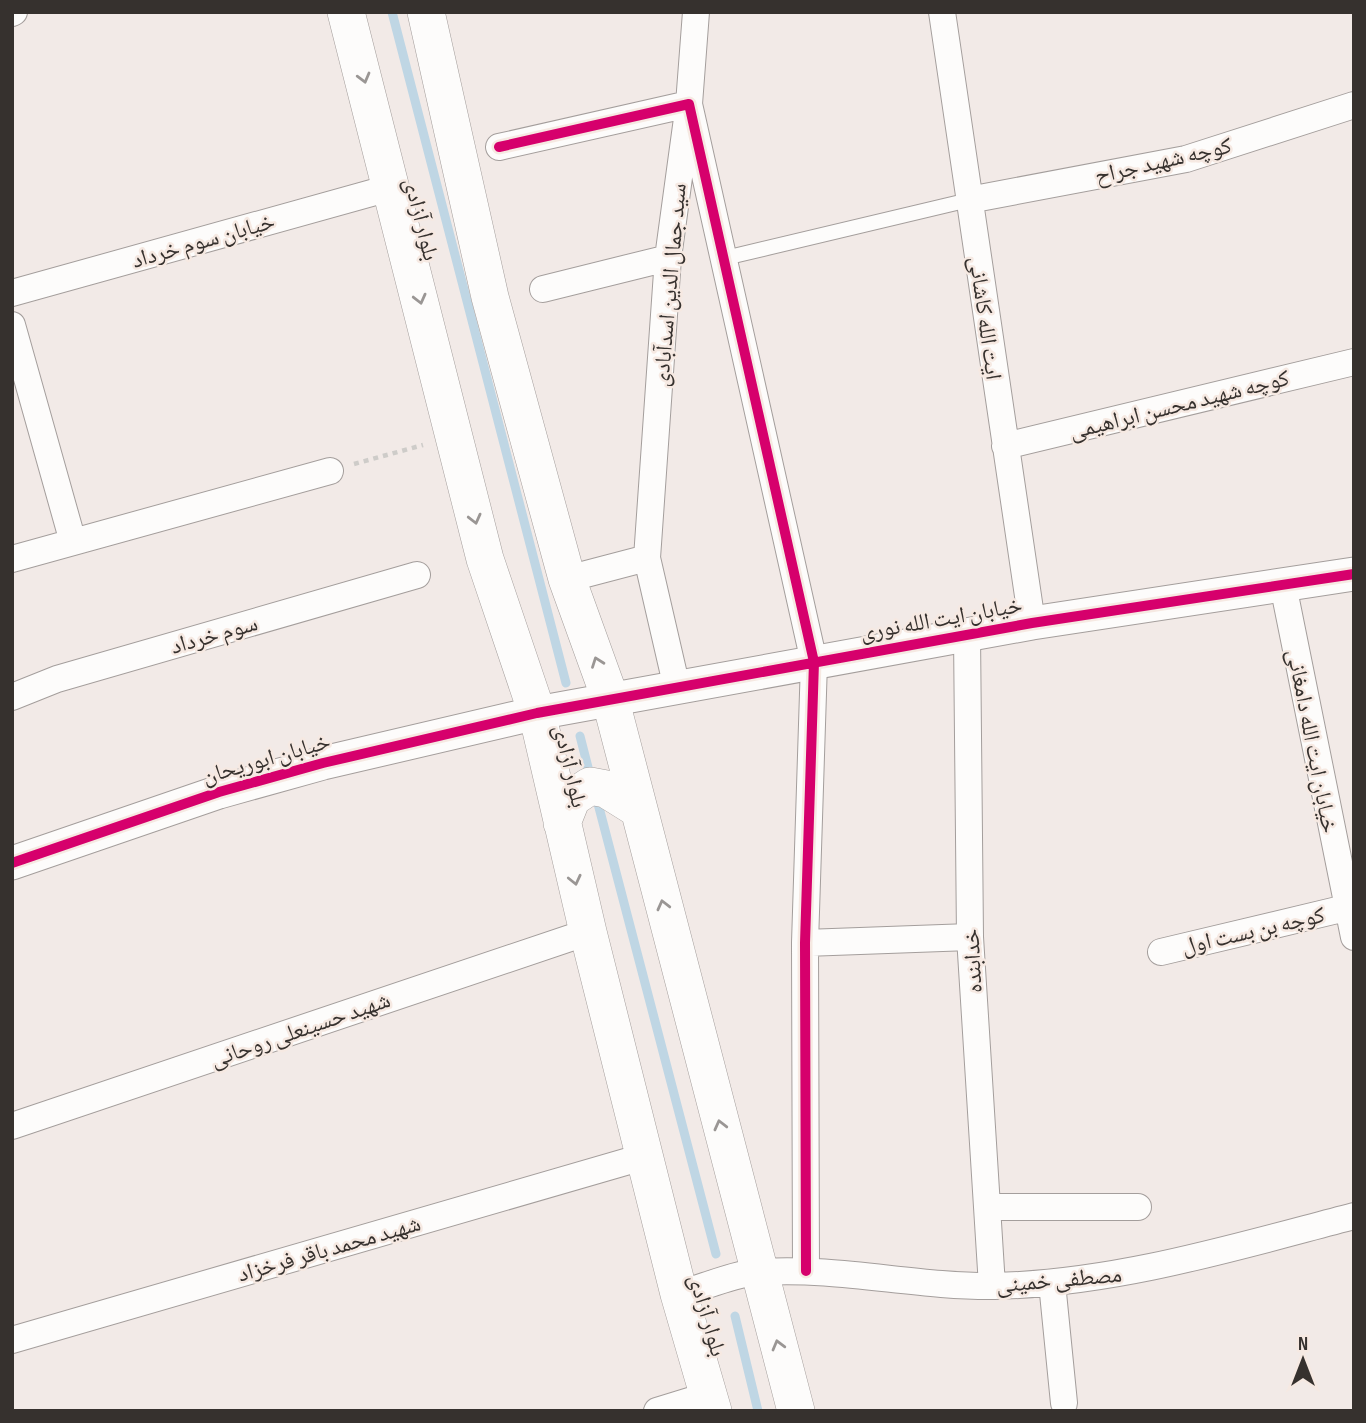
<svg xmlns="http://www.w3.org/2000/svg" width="1366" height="1423" font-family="'Sofia Sans Condensed','Noto Naskh Arabic',sans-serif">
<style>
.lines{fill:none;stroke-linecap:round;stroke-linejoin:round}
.stream{stroke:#bfd6e4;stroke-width:9}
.service-casing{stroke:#a49e9c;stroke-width:16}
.minor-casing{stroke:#a49e9c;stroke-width:28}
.tertiary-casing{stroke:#a49e9c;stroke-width:35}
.secondary-casing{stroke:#a49e9c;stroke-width:38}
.path{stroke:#ceccc9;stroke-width:4.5;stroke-dasharray:5 5;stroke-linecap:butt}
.service{stroke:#fdfcfb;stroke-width:14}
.minor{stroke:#fdfcfb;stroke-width:26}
.tertiary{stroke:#fdfcfb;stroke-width:33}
.secondary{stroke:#fdfcfb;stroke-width:37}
.cycleway-casing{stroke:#f6e9e2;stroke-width:15}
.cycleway{stroke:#d6006c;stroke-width:10}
.oneway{stroke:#9a9694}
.labels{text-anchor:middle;stroke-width:5;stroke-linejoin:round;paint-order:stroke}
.street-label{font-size:23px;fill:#36312e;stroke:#f6e9e2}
</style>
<rect width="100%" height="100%" fill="#f2eae7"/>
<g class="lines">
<path class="stream" d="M392,12l174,671
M580,736l11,43
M596,796l120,458
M735,1316l23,95"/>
<g class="service-casing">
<path id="service" d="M725,258l244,-58"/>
</g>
<g class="minor-casing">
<path id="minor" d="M942,12l90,611
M12,13l2,-1
M499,147l190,-43 125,558 -9,281 1,328
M969,200l217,-41 168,-54
M543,289l125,-31
M12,293l381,-106
M12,325l61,217
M1005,446l349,-84
M12,559l318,-88
M567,579l80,-21
M1283,585l71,352
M967,635l3,302 22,349
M677,688l-30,-130 21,-300 21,-154 7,-92
M12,697l45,-18 360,-104
M805,943l165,-6
M1161,952l193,-46
M12,1126l576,-194
M987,1207h151
M1052,1283l12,120
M679,1294c26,-7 56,-21 82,-22 78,-5 156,15 234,14 123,-3 240,-39 359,-70
M12,1340l634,-184
M657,1411l52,-16"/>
</g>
<g class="tertiary-casing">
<path id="tertiary" d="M12,863l207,-71 104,-29 214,-50 495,-90 322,-49"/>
</g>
<g class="secondary-casing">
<path id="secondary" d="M346,12l139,547 52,154 51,219 91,362 34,117
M426,12l64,285 77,282 43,119 186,713
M562,823l10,-25 18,-12 16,3 32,20"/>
</g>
<path class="path" d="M354,464l69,-19"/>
<use href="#service" class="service"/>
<use href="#minor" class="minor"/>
<use href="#tertiary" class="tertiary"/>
<use href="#secondary" class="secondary"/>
<g class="cycleway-casing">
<path id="cycleway" d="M499,147l190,-43 125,558 -9,281 1,328
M12,863l207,-71 104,-29 214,-50 495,-90 322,-49"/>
</g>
<use href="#cycleway" class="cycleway"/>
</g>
<defs><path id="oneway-chevron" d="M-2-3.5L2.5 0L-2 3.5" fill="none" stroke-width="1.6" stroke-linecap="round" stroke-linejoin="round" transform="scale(1.75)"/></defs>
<g class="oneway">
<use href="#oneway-chevron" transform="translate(364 78) rotate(75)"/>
<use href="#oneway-chevron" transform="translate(420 299) rotate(76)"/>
<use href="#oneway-chevron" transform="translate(475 519) rotate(76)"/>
<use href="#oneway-chevron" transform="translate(597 662) rotate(-110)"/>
<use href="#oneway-chevron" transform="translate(575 880) rotate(77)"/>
<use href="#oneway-chevron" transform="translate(663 905) rotate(-104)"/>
<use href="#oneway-chevron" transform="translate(720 1125) rotate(-104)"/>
<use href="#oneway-chevron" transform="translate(778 1345) rotate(-105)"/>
</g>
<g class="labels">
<g class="street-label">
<text transform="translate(1163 160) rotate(-13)" y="8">کوچه شهید جراح</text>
<text transform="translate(422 219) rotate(76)" y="8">بلوار آزادی</text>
<text transform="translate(203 240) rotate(-16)" y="8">خیابان سوم خرداد</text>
<text transform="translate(669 285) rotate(-85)" y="8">سید جمال الدین اسدآبادی</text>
<text transform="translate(986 318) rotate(82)" y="8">ایت الله کاشانی</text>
<text transform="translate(1179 404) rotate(-14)" y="8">کوچه شهید محسن ابراهیمی</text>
<text transform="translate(941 618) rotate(-10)" y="8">خیابان ایت الله نوری</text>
<text transform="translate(214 634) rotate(-16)" y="8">سوم خرداد</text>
<text transform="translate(1313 741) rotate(79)" y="8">خیابان ایت الله دامغانی</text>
<text transform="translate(266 758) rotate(-16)" y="8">خیابان ابوریحان</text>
<text transform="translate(571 766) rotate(77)" y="8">بلوار آزادی</text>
<text transform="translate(1253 930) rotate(-13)" y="8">کوچه بن بست اول</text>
<text transform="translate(972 961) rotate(-93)" y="8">خدابنده</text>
<text transform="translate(300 1029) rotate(-19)" y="8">شهید حسینعلی روحانی</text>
<text transform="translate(329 1248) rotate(-16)" y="8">شهید محمد باقر فرخزاد</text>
<text transform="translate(1059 1279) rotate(-5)" y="8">مصطفی خمینی</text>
<text transform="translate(708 1315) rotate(74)" y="8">بلوار آزادی</text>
</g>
</g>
<rect width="1366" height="1423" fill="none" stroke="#36312e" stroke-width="28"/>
<g transform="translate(1303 1360)" stroke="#f6e9e2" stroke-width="5" paint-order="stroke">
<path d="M0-5L12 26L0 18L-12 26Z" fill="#36312e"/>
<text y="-10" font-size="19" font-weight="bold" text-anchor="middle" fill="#36312e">N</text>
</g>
</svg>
